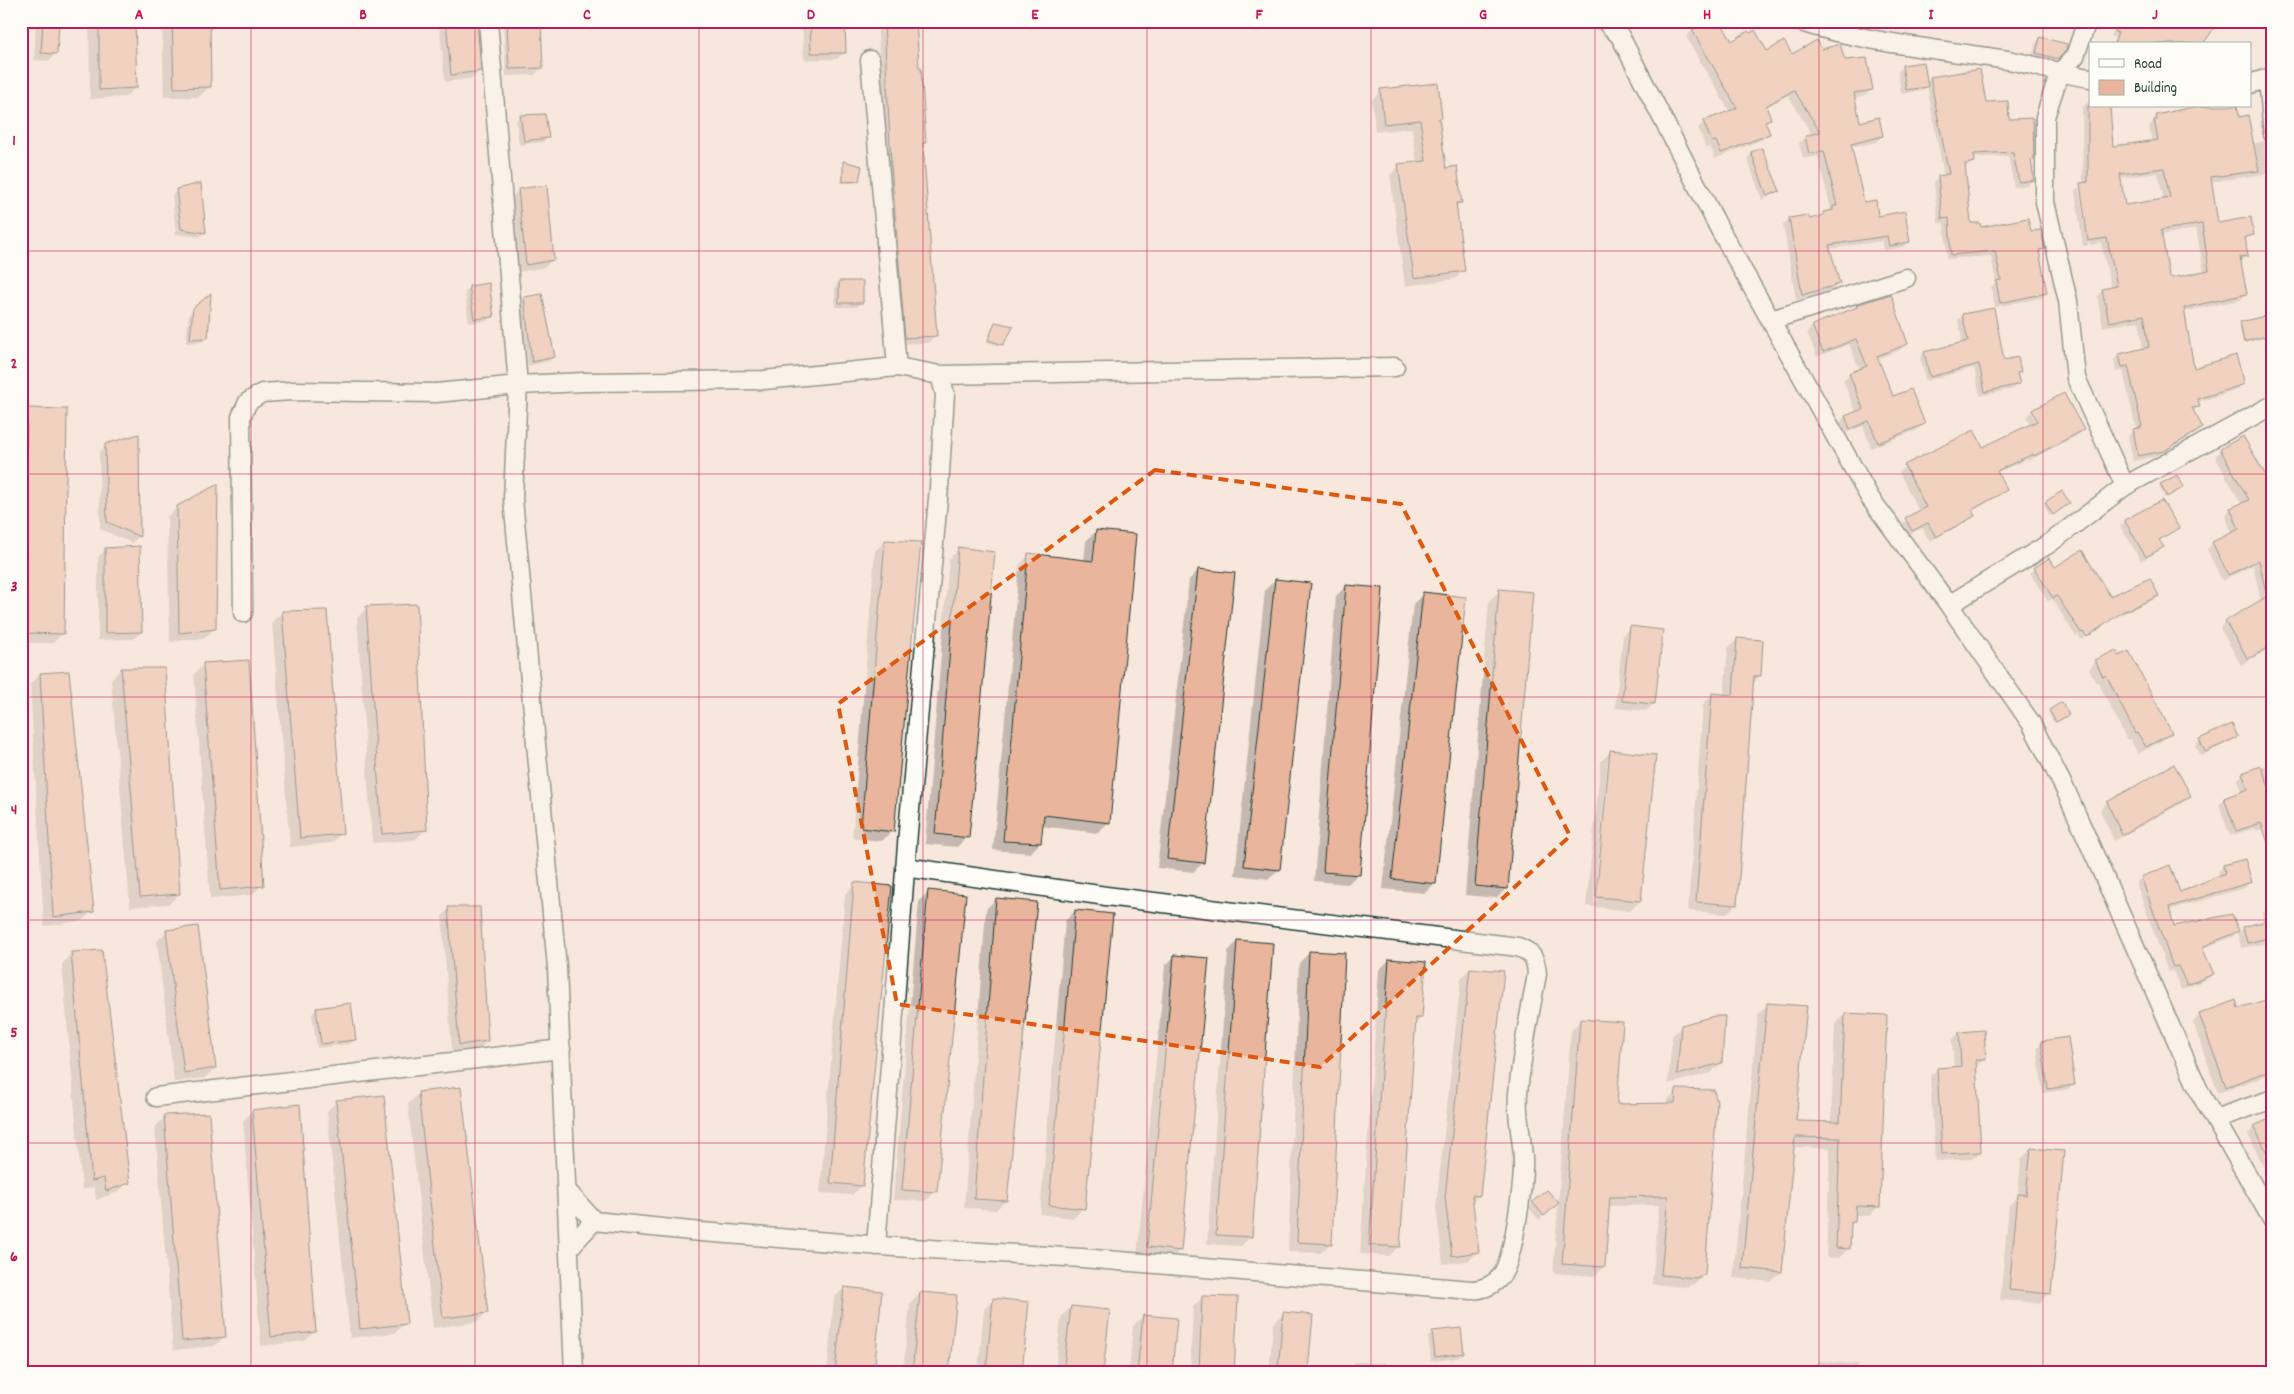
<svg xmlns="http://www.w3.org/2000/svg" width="2294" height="1394" font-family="Dekko,sans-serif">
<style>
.shadow{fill:#0003;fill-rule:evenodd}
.building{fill:#e9b59c;stroke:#1f3d34;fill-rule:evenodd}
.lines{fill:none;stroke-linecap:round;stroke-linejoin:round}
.minor-casing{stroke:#1f3d34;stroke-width:21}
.minor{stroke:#fdfcf7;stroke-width:18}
.marked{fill:none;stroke:#de580e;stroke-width:4;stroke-dasharray:10 6;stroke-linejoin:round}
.grid{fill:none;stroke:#c2185b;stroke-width:1;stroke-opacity:0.55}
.neatline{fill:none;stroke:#c2185b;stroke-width:2}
.grid-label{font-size:16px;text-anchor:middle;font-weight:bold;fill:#c2185b}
</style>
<rect width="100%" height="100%" fill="#f7e7dc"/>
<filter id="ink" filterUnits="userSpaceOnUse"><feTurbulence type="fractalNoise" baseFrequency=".02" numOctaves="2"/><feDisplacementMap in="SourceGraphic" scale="10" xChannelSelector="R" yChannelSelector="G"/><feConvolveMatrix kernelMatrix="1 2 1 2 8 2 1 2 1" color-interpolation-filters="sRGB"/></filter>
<g filter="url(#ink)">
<path class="shadow" d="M36,21h22l-2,32 -7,8 -15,-1z
M89,21h45l2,66 -10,10 -36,2z
M162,21h46l1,66 -10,10h-35z
M439,21h37l4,49 -7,8 -28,4z
M503,21h37l2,46 -7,8 -29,1z
M802,21h42l1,31 -8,7 -33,1z
M877,21h38l21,314 -8,8 -30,1z
M2111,21h107l-77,23h-29l3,-6 -4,-2 6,-12z
M2257,21h10l-3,4z
M1692,31l75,22 24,3 30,-5 23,10 28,28 -6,6 -12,3 5,26 23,12 -6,6 -26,6 13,55 14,15 32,23 -6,6 -20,4 -1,-10 -53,8 9,35 -5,6 -37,10 -13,-75 6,-6 20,2 22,-11 -13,-54 -15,3 -4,-16 6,-6 7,-2 -24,-40 -23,13 4,10 -4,5 4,10 -6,6 -48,20 -5,-13 -4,2 -8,-20 6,-6 26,-10 -44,-75z
M2041,38l23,12 -12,13 -20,-6 4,-14z
M1902,67l24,16 5,-5 53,25 24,17 25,39 -3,3 3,18 -5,5 -14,2 -6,-31 -35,2 1,4 -10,6 6,57 10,3 50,5 14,16 -6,5 8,39 -5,5 -46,9 -4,-20 5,-4 -5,-27 -44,3 -3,-36h-6l-4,-41 5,-5 5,-1 -17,-90 -5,5 -21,3 -3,-23z
M1381,91l60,26 -3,3 7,49 16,33 -5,5 8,63 -9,9 -50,7 -15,-111 9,-9 18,-3 -5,-35 -37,4 -3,-32z
M2088,102h2v4l21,42 41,-5 -3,-16 8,-11 82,2 13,26 12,-3 9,4v28l-63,9 7,42 35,11 -8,6 3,15 -8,6 7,32 -6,6 -57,12 10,58 50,13 -5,6 -40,13v4l-5,6 9,15 -6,6 -39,23 -24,5 -5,-25 8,-7 -13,-58 -7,1 -2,-12 5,-5 24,-6 -4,-28 -36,6 -6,-31 6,-6 8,-2 -10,-45 -11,2 -8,-58h-3l9,58 -5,1 -8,-56 8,-6 -1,-76zM2158,173l6,28 -40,6 -4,-29zM2196,229l8,43 -33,7 -3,-3 -8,-41z
M521,116l27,21 -5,5 -24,3 -3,-24z
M1752,153l27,38 -17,9 -15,-42z
M844,162l14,19 -2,2h-15z
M519,190l34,69 -8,8 -26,5 -8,-74z
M176,191l29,41 -5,5 -24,-3 -4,-39z
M840,282l21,20 -4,5h-22v-20z
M470,287l22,29 -4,5 -19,2 -4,-31z
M525,298l29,58 -5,5 -21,5 -8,-63z
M1857,306l49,37 -6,7 -23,9 15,39 31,26 -6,6 -46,18 -8,-22 -20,8 -4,-11 6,-6 11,-4 -13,-33 7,-6 10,-4 -11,-26 -32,13 -10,-25 6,-6 40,-16z
M194,309l13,29 -5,4 -16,1 3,-29z
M1963,315l40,46 17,11 -4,3 2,9 -5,5 -33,7 -6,-28 -48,13 -6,-23 4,-5 39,-9 -5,-24z
M2273,315v21l-30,7 -4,-18 2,-2z
M995,324l7,20 -2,2 -13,-4z
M2064,395l18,35 -6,6 -48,25 -1,-2 -31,14 10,16 -6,6 -29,17 2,3 -5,6 -38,20 -8,-13 -16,8 -6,-11 19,-13 -20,-40 6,-6 77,-17 49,-23 -5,-9 5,-5 8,16 2,-2 -9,-15z
M28,410l35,223 -10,10h-32v-227z
M2242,438l27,46 4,-1v164l-32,18 -21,-37 6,-6 35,-21 -8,-36 -31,16 -15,-32 6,-6 19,-9 -7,-19 6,-6 11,-4 -27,-49z
M106,445l33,91 -7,7 -32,-14 -1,-76z
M2161,485l20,3 -16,10 -6,-11z
M2061,493l5,12 -16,11 -6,-11z
M177,507l38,121 -10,10 -35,4 -3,-125z
M2141,511l36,17 -18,13 3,6 -5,4 -16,10 -21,-35z
M1096,531l38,4 -26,288 -10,10 -57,-7 -1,17 -10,10 -37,-3 26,-285 10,-10 55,6 2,-20z
M885,541l7,290 -10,10 -30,-3 23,-287z
M959,549l8,288 -10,10 -32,-3 24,-285z
M105,550l36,82 -7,7 -36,1v-83z
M2035,569h20l55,29 47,-3 -4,5 -37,17 -35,23 -3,-5 -2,2 -24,-38 -4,3 -18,-29z
M1198,570l5,293 -10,9 -36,-4 32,-288z
M1275,580l4,289 -10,10 -34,-4 30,-285z
M1346,586l12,288 -10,10 -34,-3 22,-285z
M1499,591l8,297 -10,10 -32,-3 24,-294z
M1423,594l12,289 -10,10 -42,-4 30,-285z
M367,608l58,222 -10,10 -43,3 -15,-225z
M326,611l16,222 -10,10 -42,4 -18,-225 10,-10z
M1630,627l24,77 -8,7 -31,-3 8,-73z
M1737,639l23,37 -7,7 -17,221 -9,10 -39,-3 15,-207 9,-9 12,1 4,-48z
M2096,661l74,72 -7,7 -25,14 -8,-15 -3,1 -29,-58 -2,1 -7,-14z
M204,664l58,221 -10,10 -42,4 -16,-225z
M121,669l58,225 -10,10 -39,3 -19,-228z
M40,674l52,237 -10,10 -38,5 -14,-242z
M2050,711l16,5 -12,7 -6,-10z
M2237,737l-5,4 -31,15 -6,-11 5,-5z
M2273,750v45l-2,1 2,29 -17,6 -1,-3 -25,8 -11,-31 6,-6 17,-6 -5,-13 6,-6 29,-11 -2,-11z
M1611,751l29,150 -10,10 -44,-5 15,-145zM1608,760h2l-14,143h-2z
M2173,766l17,29 -8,8 -68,38 -14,-31 7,-7z
M2273,834v21l-4,-16z
M2223,866l27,16 -5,6 -76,22 4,17 58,-12 8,18 4,-5 21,-6 -2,-9 11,-7v36l-32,6 -4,-16 -5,5 -30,12 10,25 -5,5 -26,11 -8,-19 -5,1 -32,-89 5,-5 38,16 40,-18 -1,-4z
M855,884l7,301 -10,10 -32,-2 25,-299z
M929,891l7,300 -10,10 -33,-1 26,-299z
M996,899l10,301 -10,10 -32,-2 22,-299z
M449,909l38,132 -7,7 -28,3 -10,-135z
M1075,911l8,297 -9,10 -34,-4 25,-293z
M167,931l48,137 -10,10 -31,4 -17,-141z
M1238,941l13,295 -10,10 -34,-2 21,-293z
M1309,953l22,290 -10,10 -33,-1 11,-289z
M71,954l57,228 -10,10 -22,8 -2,-13 -12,3 -20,-226z
M1175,956l5,294 -10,10 -33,-3 28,-291z
M1389,960l32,58 -7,7 -15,221 -10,10 -29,-2 19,-284z
M1470,969l9,226 -7,7 6,50 -10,9 -25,3 -7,-57 25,-229z
M2273,999v77l-4,1 -1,-2 -50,18 -25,-71 7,-7 38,-5z
M1768,1004l27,118 36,1 4,-99 10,-10 34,192 -10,10 -15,-1v7l-4,4 -1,22 -10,10 -13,-1 4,-109 -37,-1 -12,125 -10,10 -38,-4 25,-264z
M317,1009l38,30 -5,5 -33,4 -5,-34z
M1580,1021l36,84 51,-1v-4l10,-9 27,183 -10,10 -9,3 -33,-3 7,-79 -51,1 -4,60 -9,10 -42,-3 18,-243z
M1682,1026l39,37 -10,10 -43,11 4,-48z
M1959,1033l26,26 -10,8 5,85 -8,7 -37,2 -5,-85 8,-7 16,-1 -2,-28z
M2042,1043l32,41 -5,5 -26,4 -6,-46z
M418,1094l69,218 -10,10 -44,6 -25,-224z
M337,1101l68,222 -10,10 -45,5 -23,-227z
M252,1111l63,220 -10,10 -44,5 -18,-225z
M165,1117l60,219 -10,10 -42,4 -18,-223z
M2273,1118v68l-25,-52 7,-7z
M2031,1149l19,144 -10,10 -40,-3 9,-95 9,-9 3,-37z
M1533,1203l19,5 -13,12 -10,-12z
M844,1288l29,85h-46l7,-75z
M920,1293l28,80h-45l7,-70z
M1203,1297l30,76h-43l3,-66z
M994,1299l27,74h-43l6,-64z
M1071,1307l31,66h-47l6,-56z
M1283,1314l24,55 -4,4h-34l4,-49z
M1143,1316l28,57h-42l4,-47z
M1433,1333l30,20 -5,5 -27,3 -3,-24z
M1819,1361l39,3 -1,9h-48z
M1355,1362l30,1 -1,10h-36z"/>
<path class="building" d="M43,21h16l-2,33 -16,-1z
M99,21h36l2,67 -38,2z
M172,21h38l1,66 -37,1z
M446,21h31l4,50 -30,4z
M507,21h34l2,47 -34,1z
M810,21h35l1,32h-35z
M884,21h32l3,46h2l5,76h-3l14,193 -32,2 -14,-173z
M1706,21h14l12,20 16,-10 2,2 5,-3 12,21 17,-10 8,13 25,-14 5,9 18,-5 5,16 22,-2 6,32 -19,3 6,29 19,-5 4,19 -32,8 13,58 12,-2 2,16 27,-5 5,31 -21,4 -2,-10 -58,9 11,39 -38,11 -13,-77 19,-3 2,4 14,-4 -1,-3 10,-2v-4h4l-13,-55 -15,3 -4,-18 15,-4 -26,-42 -28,16 5,13 -6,2 5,13 -49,19 -5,-12 -4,1 -9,-21 34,-13 -45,-78z
M2120,21h99l-16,23h-89l4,-11 -3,-1z
M2040,37l27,7 -1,7 -8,8 -22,-6z
M1924,62l4,25 -22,3 -4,-25z
M1980,69l6,33 22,-1 1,18 24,-1 1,42h-3l3,20 -15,2 -6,-30 -39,2 1,8 -10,2 6,59h9l1,4 47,-9 3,13 10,-1 4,19 -6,1 8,43 -47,10 -4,-22 5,-1 -6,-29 -44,4 -2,-37 -7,1 -4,-43 11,-2 -19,-97z
M1438,83l4,35h-3l7,50 11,-2 5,37h-6l9,68 -51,7 -16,-114 28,-3 -6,-41 -36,4 -4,-35z
M2088,106h22l3,40 45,-6 -4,-20h3l-1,-5 41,-9h40l3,11 8,-2 11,56 -48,6 7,46 33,-6 3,18 -9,2 3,19 -8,1 7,37 -63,14 10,60 42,-13 9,29 -47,15 2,8 -8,1 11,20 -39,23 -26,5 -5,-27 9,-2 -14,-61 -6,1 -3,-13 30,-7 -5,-32 -35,7 -7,-33 15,-3 -10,-48 -19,3 -8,-58 8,-1zM2164,168l6,30 -45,7 -5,-31zM2202,224l7,46 -37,8 -3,-3 -8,-45z
M545,114l4,24 -25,3 -4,-26z
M1762,148l18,43 -13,5 -16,-44z
M843,161l19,5 -3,15 -16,1z
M201,183l5,50 -25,-4 -5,-40z
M547,185l7,75 -28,5 -8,-76z
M839,281h24v22h-24z
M489,283l5,34 -20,2 -5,-33z
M211,293l-3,45 -18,1 3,-31z
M542,294l13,63 -23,5 -8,-65z
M1891,294l17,50 -31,12 16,40 18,-7 14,35 -47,19 -9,-22 -19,8 -5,-13 18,-7 -14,-36 18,-7 -11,-27 -33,13 -11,-27 45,-18 -1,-2z
M1994,308l10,52 14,-3 3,15 -4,1 3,11 -35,8 -6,-28 -49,13 -6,-25 44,-11 -6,-27z
M2273,314v20l-29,8 -4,-20z
M995,322l19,4 -11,19 -15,-5z
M2064,393l20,37 -50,26 -1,-2 -36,17 10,19 -35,20 3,6 -39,21 -8,-14 -16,8 -7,-13 21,-11 -22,-42 70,-35 9,17 54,-26 -5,-11z
M27,408l40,1 -3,225 -39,-1z
M139,434l1,103 -33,-15 -2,-78z
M2243,436l26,45 -3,2 7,17v92l-7,1 -7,-33 -31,15 -16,-33 27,-13 -9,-21 19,-8 -29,-51z
M2177,475l7,12 -17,10 -7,-13z
M218,484l-2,145 -37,4 -2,-127z
M2062,491l8,12 -17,12 -8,-13z
M2162,500l17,28 -20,12 5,7 -18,10 -22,-37z
M1096,530l40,4 -26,289 -66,-8 -3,28 -38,-2 25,-288 65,8z
M885,540l36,2 -27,290 -33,-4z
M140,546l2,86 -37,1v-85z
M958,547l37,5 -26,286 -34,-4z
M2082,550l28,46 40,-18 9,18 -37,16 -35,25 -4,-5 -2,1 -24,-37 -4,2 -19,-30 15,-10 6,9z
M1198,569l37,4 -31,290 -37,-4z
M1275,579l36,4 -31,287 -36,-4z
M1346,585l37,3 -23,287 -37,-3z
M1499,589l34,3 -25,297 -33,-3z
M1423,592l43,5 -30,287 -44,-5z
M2273,593v52l-25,14 -23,-38z
M417,604l10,226 -45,4 -16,-228z
M327,610l16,224 -43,4 -18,-227z
M1630,626l33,4 -8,74 -33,-3z
M1737,638l26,2 -2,36h-7l-17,229 -41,-3 16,-209 21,2z
M2116,650l3,6 10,-5 43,82 -26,14 -9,-15 -2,1 -29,-58 -3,2 -8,-17z
M249,660l15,226 -44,4 -17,-227z
M121,668h44l15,226 -40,3z
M69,671l25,241 -41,5 -13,-244z
M2062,702l7,13 -13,7 -7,-12z
M2232,724l6,13 -33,15 -6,-13z
M1610,750l46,5 -15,146 -45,-4z
M2174,764l17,32 -69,39 -15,-33z
M2261,766l12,32 -2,53 -10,-28 -25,8 -12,-33 24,-9 -6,-16z
M2245,859l7,23 -83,25 5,19 58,-12 7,17 -37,16 12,27 -27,11 -9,-19 -5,1 -32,-90 29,-12 10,27 45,-19 -2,-8z
M854,882l38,4 -29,300 -33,-3z
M928,890l38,4 -29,298 -35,-2z
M996,898l41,4 -30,299 -33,-2z
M448,907h32l8,134 -29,4z
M1075,910l38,4 -28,295 -36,-4z
M2273,919v18l-26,6 -4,-16z
M198,926l18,142 -32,5 -18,-143z
M1237,940l36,3 -21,294 -36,-2z
M102,950l28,233 -24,8 -2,-13 -12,3 -21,-229z
M1309,951l36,2 -13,291 -35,-2z
M1174,955l35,3 -28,293 -34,-4z
M1389,959l37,3 -4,56h-6l-16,229 -31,-2z
M1470,968l34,3 -24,225 -8,-1 7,57 -27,4 -7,-59z
M2273,998v71l-47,18 -27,-73 37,-14 2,8z
M351,1003l5,37 -35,4 -5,-36z
M1767,1003l40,3 -11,115 44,1 5,-109 42,2 -7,192 -24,-1 -1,16h-4l-1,27 -14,-1 4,-110 -45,-1 -13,135 -40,-4z
M1714,1016h11l-3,47 -45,12 4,-50z
M1580,1019l43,3 -6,82 58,-1 1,-14 38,1 3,13 -12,172 -10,3 -34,-3 7,-79 -58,1 -5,70 -43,-3z
M1984,1030l2,30h-10l5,92 -39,2 -5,-86 24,-2 -2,-34z
M2068,1037l7,48 -27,4 -7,-48z
M461,1087l27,226 -45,5 -25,-226z
M384,1095l23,229 -47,5 -24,-229z
M300,1104l16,228 -45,5 -19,-227z
M209,1113l17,224 -44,4 -18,-226z
M2273,1117v48l-19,-39z
M2031,1148l33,3 -13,143 -42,-4 9,-96 8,1z
M1547,1190l12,13 -15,13 -12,-14z
M844,1287l38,4 -8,82h-39z
M920,1292l37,3 -8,78h-37z
M1202,1296l36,1 -4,76h-35z
M993,1298l36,4 -7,71h-36z
M1071,1306l39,4 -7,63h-40z
M1283,1312l30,3 -5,55 -10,-2v5l-20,-2z
M1143,1315l34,3 -5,55h-35z
M1461,1328l3,25 -29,4 -3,-26z"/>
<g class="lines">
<g class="minor-casing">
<path id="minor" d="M488,21l30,364 -5,114 44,468 17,406
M1605,21l15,15 99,192 151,270 79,107 82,118 35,68 134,302 73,128
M1797,21c69,22 140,28 211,39 28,5 53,14 82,18
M2087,21l-12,35 -16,18 -14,43v85l23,99 8,77 49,108
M870,60l27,307
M2273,75l-5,3 5,56
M2250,84l18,-6 5,7
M1771,320l135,-42
M940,375l455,-8
M1949,605l101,-62 75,-57 148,-81
M243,613l-2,-196 7,-15 14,-9 30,-2 144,2 82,-8 66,-3 180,-2 133,-13 43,8 5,19 -6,94 -31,344 -32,414
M156,1097l405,-48
M2215,1119l58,-20
M568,1192l26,29 107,11 194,15 187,11 390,32c12,-1 21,-4 29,-14 13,-17 23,-96 22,-118 -1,-22 -7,-42 -5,-64 3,-40 12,-81 19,-120 -1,-15 -5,-22 -19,-27l-412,-51 -201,-29
M570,1247l24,-26"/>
</g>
<use href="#minor" class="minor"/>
</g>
</g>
<path d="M0 0H2294V1394H0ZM1155,470l246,34 169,332 -250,231 -423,-63 -59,-300z" fill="#f7e7dc" fill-opacity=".55" fill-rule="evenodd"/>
<path class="marked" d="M1155,470l246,34 169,332 -250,231 -423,-63 -59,-300z"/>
<path class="grid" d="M251,21v1352M475,21v1352M699,21v1352M923,21v1352M1147,21v1352M1371,21v1352M1595,21v1352M1819,21v1352M2043,21v1352M21,251h2252M21,474h2252M21,697h2252M21,920h2252M21,1143h2252"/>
<rect width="2294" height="1394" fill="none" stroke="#fdfcf7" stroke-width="55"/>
<rect x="2089" y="42" width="162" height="65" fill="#fdfcf7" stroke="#a4b0a9"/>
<rect x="2099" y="59" width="25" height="8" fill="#fdfcf7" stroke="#a4b0a9"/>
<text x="2134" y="68" font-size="15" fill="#1f3d34">Road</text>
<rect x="2099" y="80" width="25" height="15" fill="#e9b59c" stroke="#a4b0a9"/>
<text x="2134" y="92" font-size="15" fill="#1f3d34">Building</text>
<rect x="28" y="28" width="2238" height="1338" class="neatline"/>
<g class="grid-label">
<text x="139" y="19">A</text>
<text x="363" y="19">B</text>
<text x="587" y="19">C</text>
<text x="811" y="19">D</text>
<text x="1035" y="19">E</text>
<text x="1259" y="19">F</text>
<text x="1483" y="19">G</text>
<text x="1707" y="19">H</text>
<text x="1931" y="19">I</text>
<text x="2155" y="19">J</text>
<text x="14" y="145">1</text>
<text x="14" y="368">2</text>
<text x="14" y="591">3</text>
<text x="14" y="814">4</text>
<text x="14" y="1037">5</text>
<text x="14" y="1261">6</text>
</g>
</svg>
